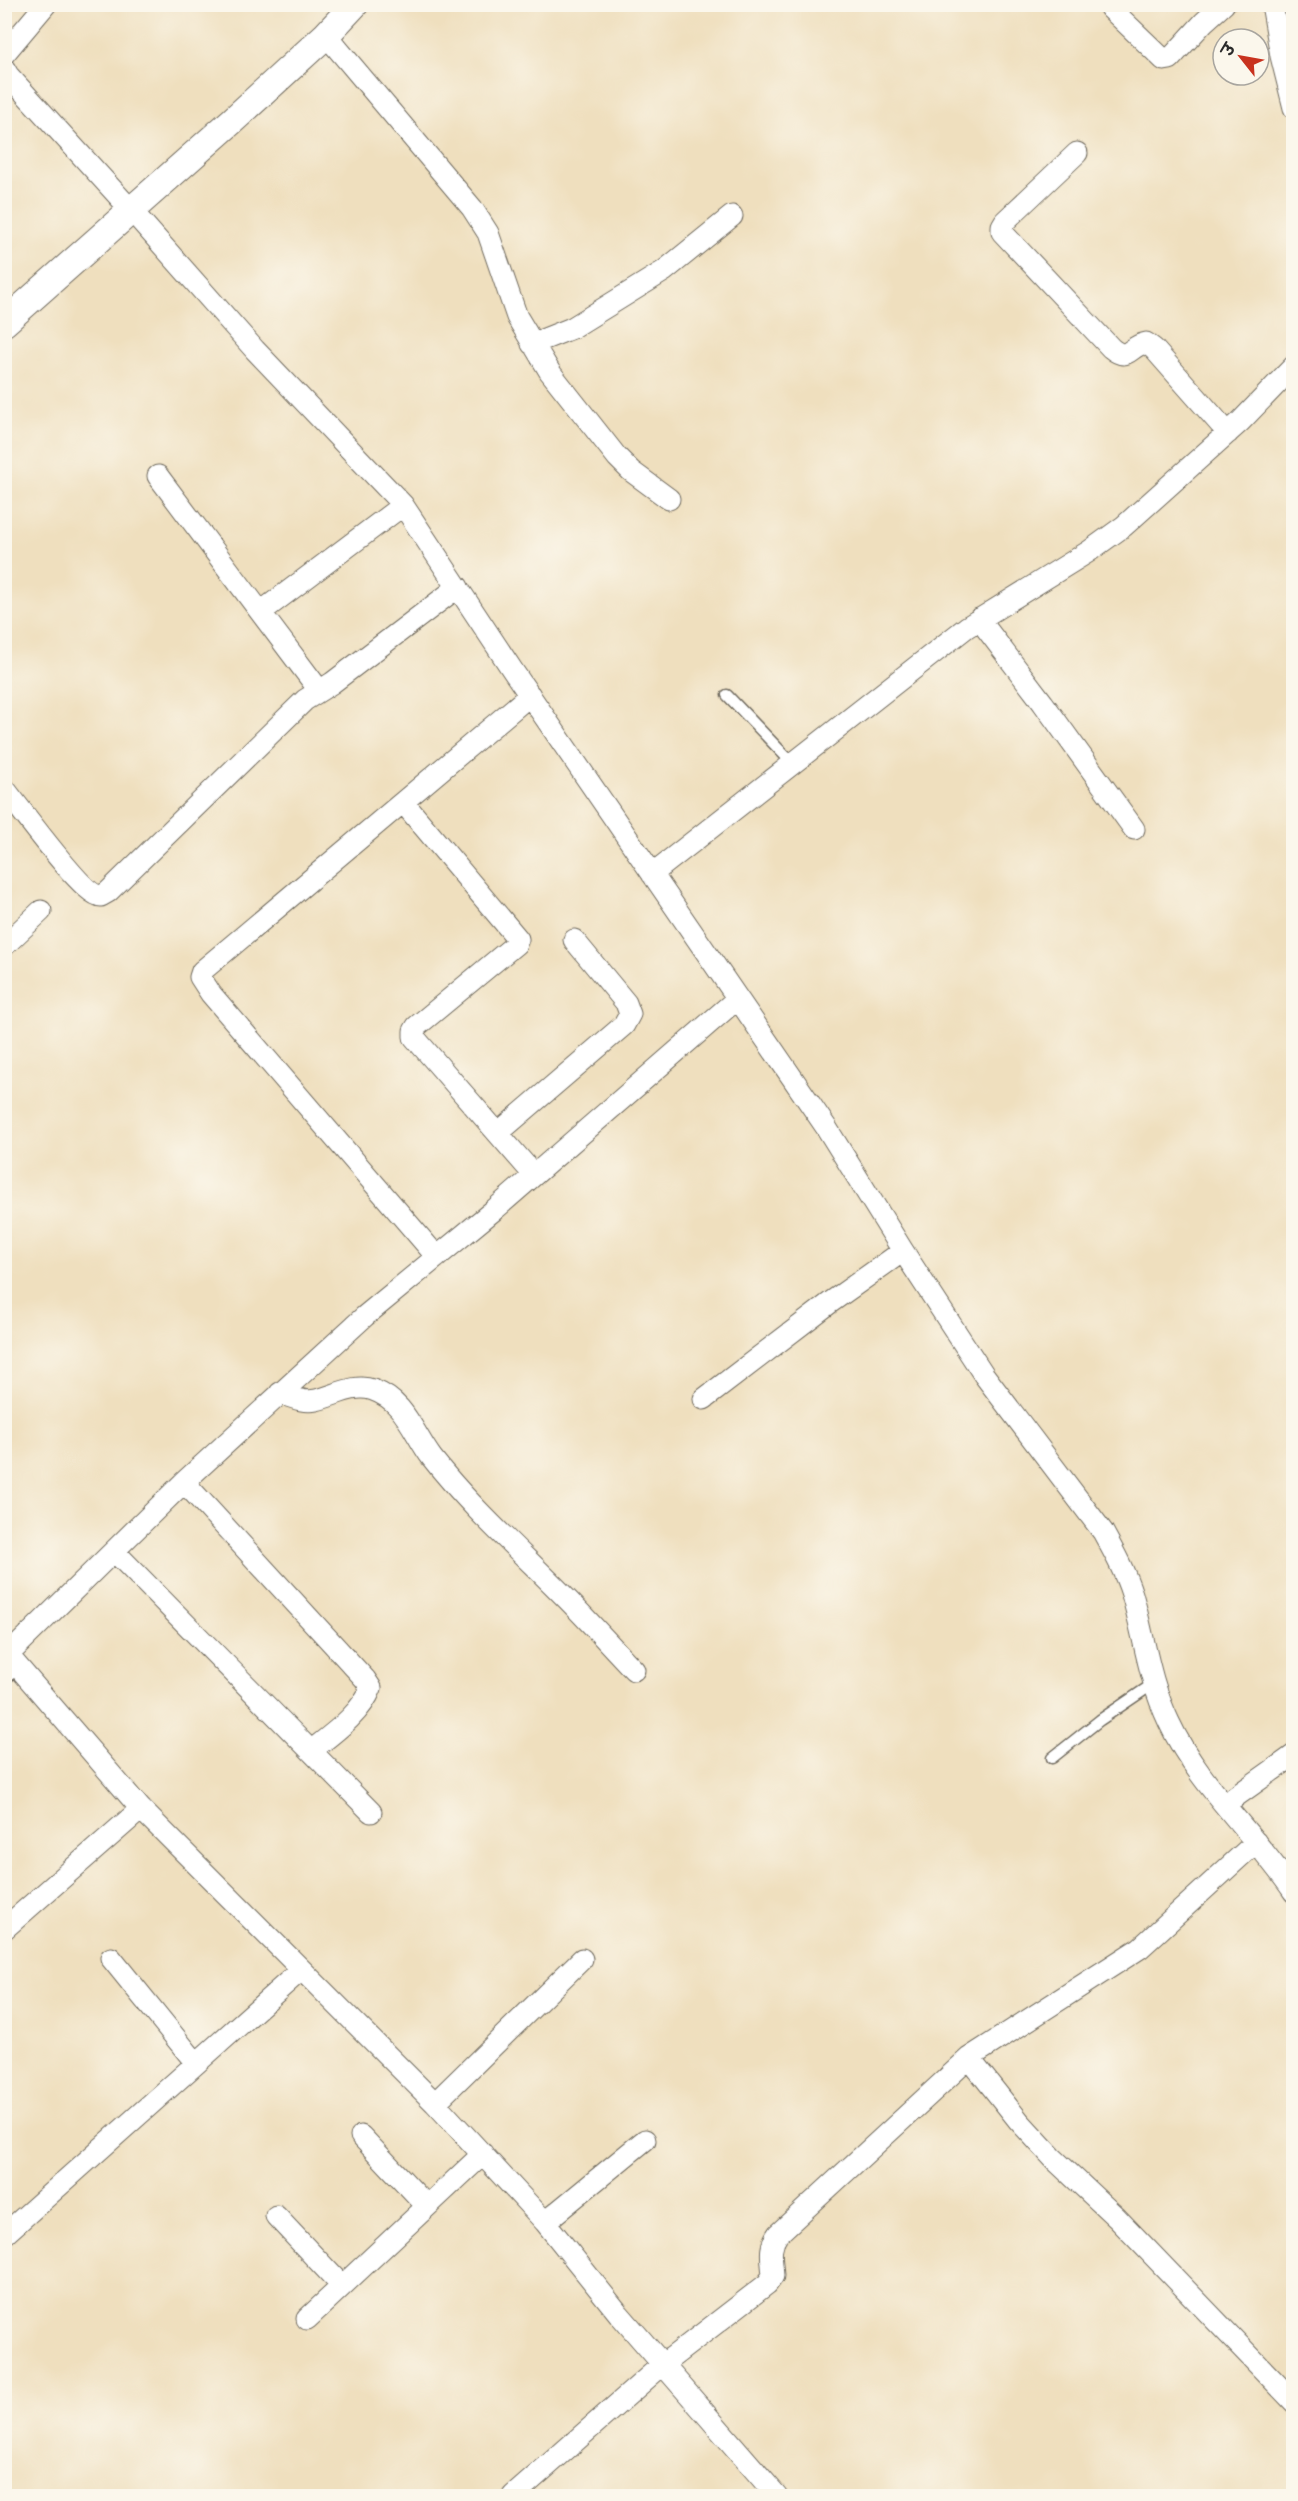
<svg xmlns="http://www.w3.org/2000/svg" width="1298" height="2501" font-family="'Architects Daughter','Playpen Sans Deva',sans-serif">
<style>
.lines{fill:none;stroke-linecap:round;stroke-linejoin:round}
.service-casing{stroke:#706a5e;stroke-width:13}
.minor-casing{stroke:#706a5e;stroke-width:23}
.tertiary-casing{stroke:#706a5e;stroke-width:29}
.service{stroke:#fff;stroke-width:10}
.minor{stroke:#fff;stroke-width:21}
.tertiary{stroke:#fff;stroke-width:27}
</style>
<rect width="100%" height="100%" fill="#fbf7ec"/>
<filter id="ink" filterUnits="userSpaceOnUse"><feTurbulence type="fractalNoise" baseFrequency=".0167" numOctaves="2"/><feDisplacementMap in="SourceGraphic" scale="12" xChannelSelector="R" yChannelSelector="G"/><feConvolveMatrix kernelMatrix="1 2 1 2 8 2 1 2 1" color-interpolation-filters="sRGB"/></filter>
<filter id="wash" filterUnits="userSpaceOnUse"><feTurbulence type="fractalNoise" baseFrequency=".008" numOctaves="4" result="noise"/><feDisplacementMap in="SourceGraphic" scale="24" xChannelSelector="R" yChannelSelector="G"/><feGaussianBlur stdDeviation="1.35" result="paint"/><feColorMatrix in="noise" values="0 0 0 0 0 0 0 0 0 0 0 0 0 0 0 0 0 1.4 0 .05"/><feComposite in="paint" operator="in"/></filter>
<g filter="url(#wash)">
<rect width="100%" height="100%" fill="#efdfbe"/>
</g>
<g filter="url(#ink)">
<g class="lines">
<g class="service-casing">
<path id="service" d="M727,695l67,70
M4,1680l15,-13
M1052,1758l48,-38 53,-36"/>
</g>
<g class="minor-casing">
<path id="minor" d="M1272,4l9,52 13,52
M1110,8l54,52 6,-1 34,-37 20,-18
M326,35l146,173 16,25 29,84 33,55 67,85 14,14 38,28
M4,54l42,-50
M4,68l4,7 124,136 123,139 148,155 110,166 313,456 77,124 81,124 119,157c11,20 22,40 29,62 13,45 16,84 37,128 29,63 86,112 125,170
M1077,153l-72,68 -3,5v6l109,116c18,15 17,-2 35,-5l8,6 74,84
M532,344l40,-16 92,-57 68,-55
M158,476l161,214
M261,612l142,-107
M979,619l64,84 91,126
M4,788c15,18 79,108 97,108l7,-4 197,-192 27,-17 126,-96
M403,802l115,137 -2,5 -99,82 -3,5v6l120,138
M652,874l315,-247 121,-75 36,-26 116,-104 54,-56
M4,946l37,-35
M737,999l-243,211 -129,106 -181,166 -176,173 133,154 294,294 110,119 74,92 158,182
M498,1133l126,-108 6,-11 -4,-11 -52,-63
M437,1257l-226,-263 -11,-17 2,-6 328,-276
M280,1393c11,4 24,10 36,7 19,-4 38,-17 57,-10 32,11 40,43 59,68 39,50 88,93 133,139 24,24 46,49 69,73
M704,1399l127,-97 72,-51
M184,1482l181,197 6,9c-10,26 -39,46 -59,62
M114,1551l257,261
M1225,1804l69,-49
M4,1929l137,-120
M111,1958l85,105
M969,2058l50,63 35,38 63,59 177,184
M435,2103l147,-144
M361,2136l66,70
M276,2216l66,70
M545,2222l100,-82
M4,2235l296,-264
M307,2319l176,-165
M513,2496l149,-131 105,-81 6,-8c-1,-17 -5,-28 5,-42l191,-176 171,-110 116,-106"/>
</g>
<g class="tertiary-casing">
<path id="tertiary" d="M4,323l228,-202 94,-86 29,-31"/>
</g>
<use href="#service" class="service"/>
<use href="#minor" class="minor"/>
<use href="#tertiary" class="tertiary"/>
</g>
</g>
<rect width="1298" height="2501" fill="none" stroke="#fbf7ec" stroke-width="24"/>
<g transform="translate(1241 57) rotate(301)"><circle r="28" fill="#fbf7ec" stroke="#a8a59f" stroke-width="1.5"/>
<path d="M0-4.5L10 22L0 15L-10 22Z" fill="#c8321e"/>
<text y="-9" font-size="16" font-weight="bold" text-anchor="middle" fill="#2b2b2b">उ</text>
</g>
</svg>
